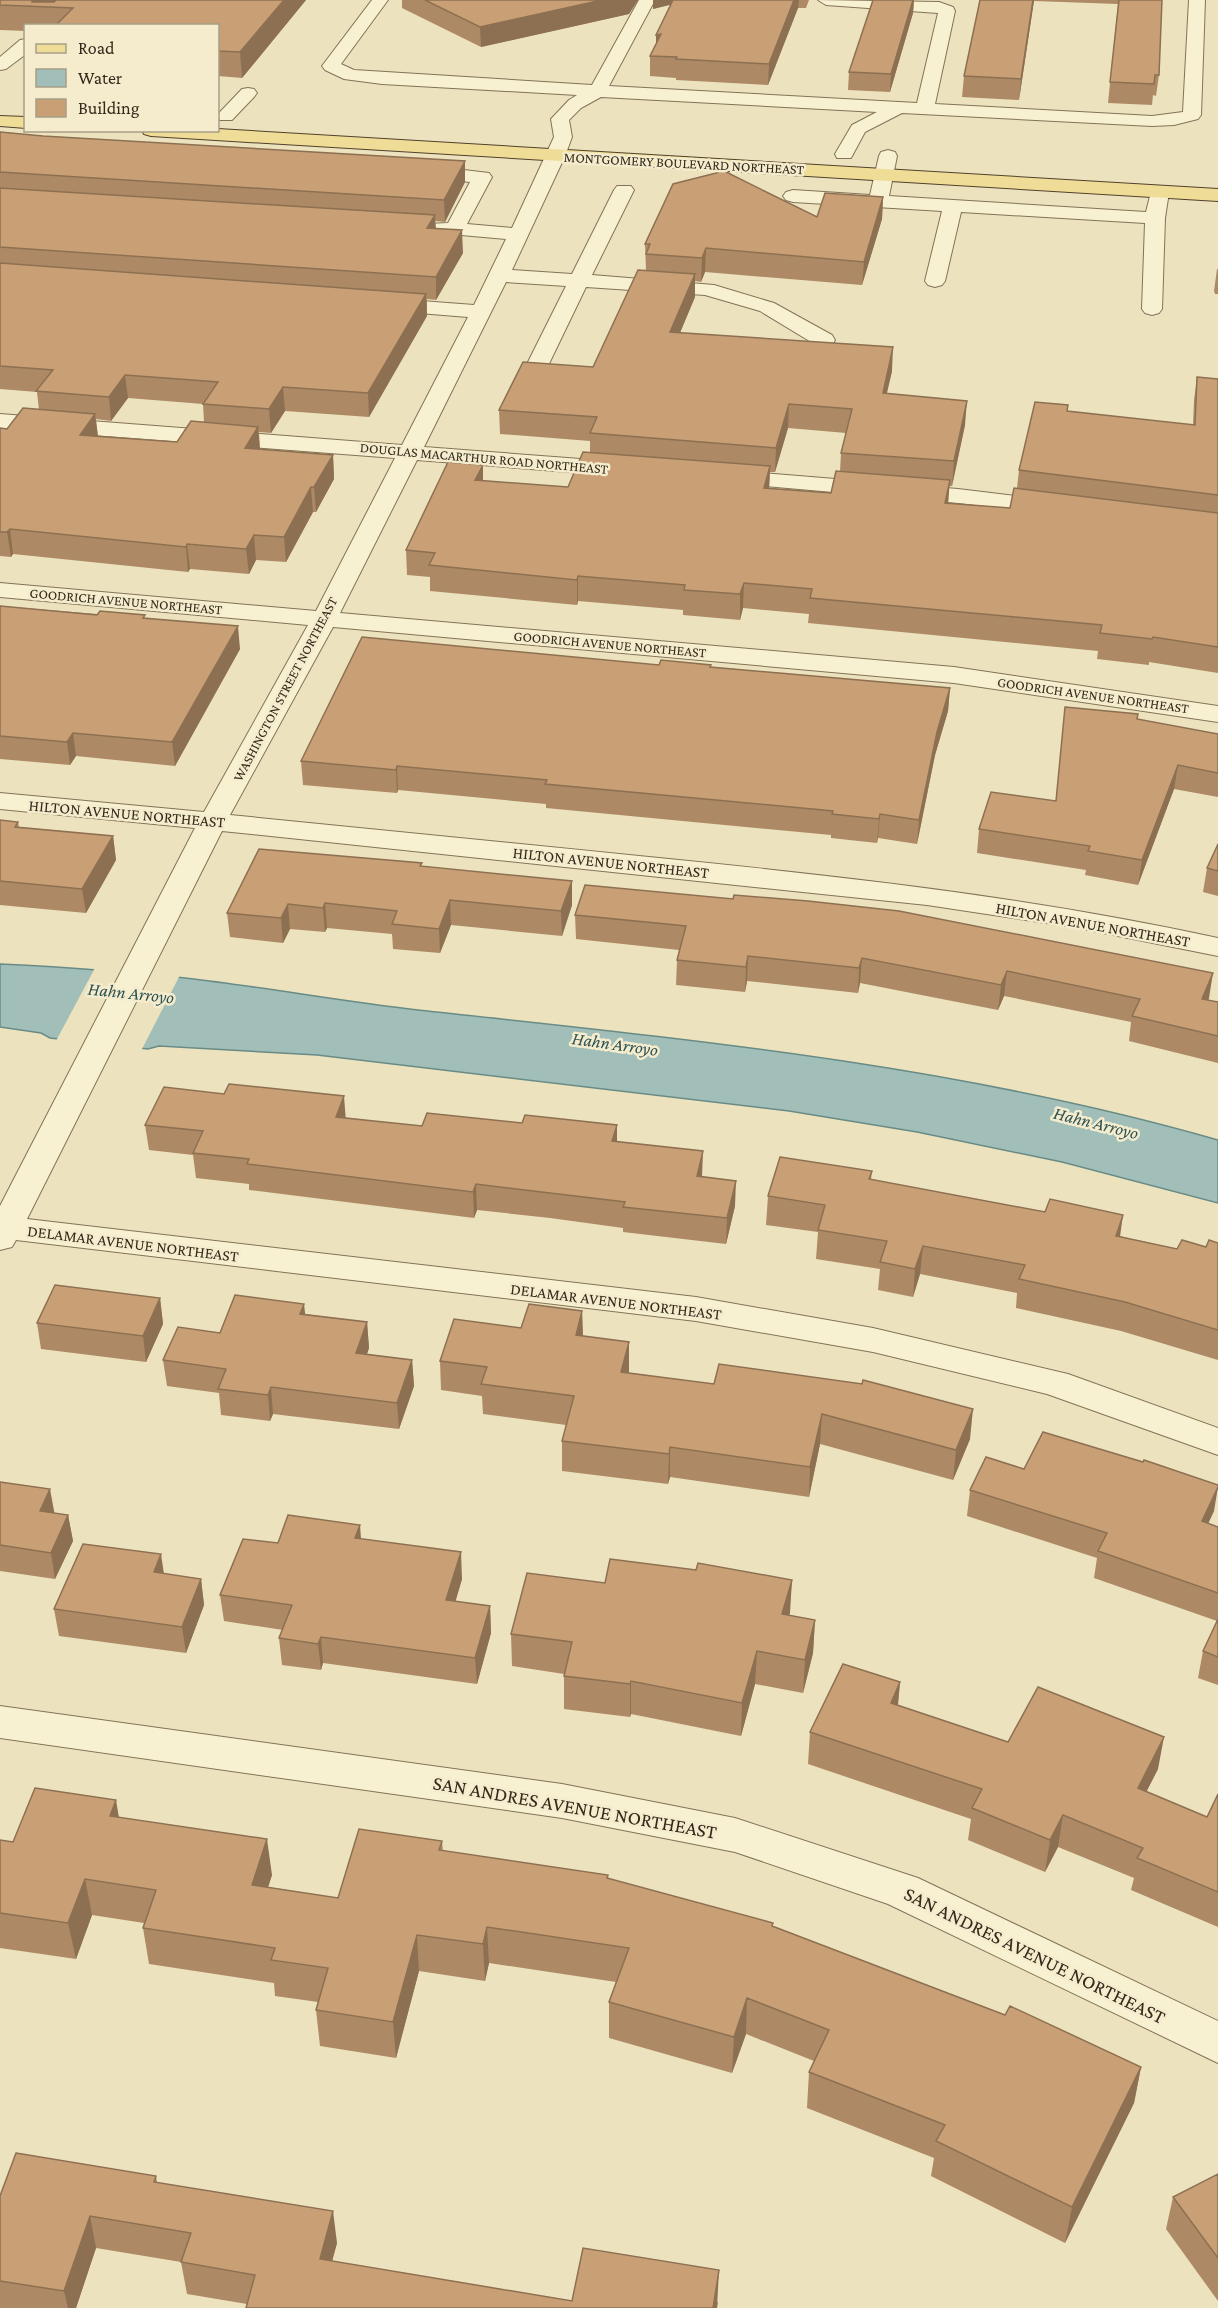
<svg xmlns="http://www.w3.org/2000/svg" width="1218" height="2308" font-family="'Crimson Pro',serif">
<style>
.water{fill:#a1beb8;stroke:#698b86;stroke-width:1.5}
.pier{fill:#ece3be}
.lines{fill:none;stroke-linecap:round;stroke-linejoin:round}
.minor-casing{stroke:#837358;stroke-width:2}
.major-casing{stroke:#51412c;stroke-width:2}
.minor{fill:#f7f0d1;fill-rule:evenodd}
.major{fill:#efdc96;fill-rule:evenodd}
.wall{fill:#ad8a65;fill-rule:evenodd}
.shaded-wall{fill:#8d7052}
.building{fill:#c9a075;stroke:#8d7052;stroke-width:1.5}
.labels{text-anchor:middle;stroke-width:5;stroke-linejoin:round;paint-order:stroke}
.far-street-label{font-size:14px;fill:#33291c;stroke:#f4eccd}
.street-label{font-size:16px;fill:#33291c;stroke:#f4eccd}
.water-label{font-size:18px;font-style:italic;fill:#2b5153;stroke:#f4eccd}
.near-street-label{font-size:20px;fill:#33291c;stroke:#f4eccd}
</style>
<rect width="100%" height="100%" fill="#ece3be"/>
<path class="water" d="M0,964c62,3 124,7 185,14 78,9 155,23 233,32 268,29 540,55 800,130v63l-156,-41 -145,-30 -128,-21 -472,-56 -158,-9 -11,3 -98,-11 -9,-5 -41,-6z"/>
<path class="pier" d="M96,966l84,9 -39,76 -85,-10z"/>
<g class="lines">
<g class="minor-casing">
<path id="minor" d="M372,0h16l-47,64 13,6 238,15 47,-85h16l-46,86 308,17 21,-90 -112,-8 -8,-5 121,2 14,5 2,4 -20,93 217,12 31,-4 6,-112h16l-4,115 -3,4 -24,6 -22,1 -250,-13 -37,19 -14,26h-14l-2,-4 17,-29 25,-13 -276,-15 -20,11 -12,12 3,17 -7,19 -53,114 60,4 42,-84 3,-4h14l3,4 -42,85 122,10 60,18 58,32 3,5 -3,5 -8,1 -8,-1 -56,-34 -55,-16 -119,-8 -40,83 -3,5 -8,2 -8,-2 -3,-5 42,-84 -60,-4 -82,165 196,15 8,2 4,5 -4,5 -8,2 -203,-16 -77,153 614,54 264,39v16l-264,-39 -621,-56 -103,188c140,14 279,28 419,42 191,19 381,40 569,81v18l-145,-29 -146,-22 -705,-74 -195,388 669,78 177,31 195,46 150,54v27l-171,-61 -174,-42 -177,-31 -680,-81 -4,7 -12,3v-44l195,-378 -195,-19v-16l204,19 104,-187 -308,-28v-14l316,28 79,-153 -395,-30v-14l402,31 66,-128 -86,-7 -7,-2 -3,-4 3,-4 7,-2 92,7 32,-66 -79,-7 -3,-4 3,-4 21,-1 22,-41 -48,-5 -7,-2 -2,-4 2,-4 7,-2 67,8 3,4 -25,47 45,4 42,-91 -3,-18 18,-19 8,-5 -195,-11 -38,-5 -19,-9 -3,-4z
M26,39v15l-20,15 -6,1v-13l20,-17z
M248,88l6,1 3,4 -3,4 -22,23h-12l-2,-3 2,-5 22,-23z
M888,150l7,2 2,4 -8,40 257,16 6,-24h14l3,4 -4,26 -3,91 -3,4 -7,2 -7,-2 -3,-4 3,-86 -184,-11 -16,69 -3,4 -7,2 -7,-2 -3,-4 17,-70 -149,-9 -7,-2 -3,-4 3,-4 7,-2 77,5 9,-39 2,-4z
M726,470l232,19 99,12 8,2 4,5 -4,5 -8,2 -99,-12 -240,-21 -4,-5 4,-5z
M0,1706l562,78 173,34 183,60 300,143v42l-330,-159 -153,-52 -173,-34 -562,-80z"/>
</g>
<g class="major-casing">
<path id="major" d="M0,116l26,1v11l-26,-2z
M218,129l1000,60v12l-1067,-65 -7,-2 -2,-4h76z"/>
</g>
<use href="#minor" class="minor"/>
<use href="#major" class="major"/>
</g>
<path class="wall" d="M0,0h306l-64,78 -24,-2v-50h-192v5l-26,-1z
M402,0h236l-9,14 -148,33 -79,-39z
M653,0h156l-3,8h-8l-30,77 -92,-5v-2l-26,-2v-20l6,-12 15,-40 -18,5z
M873,0h41l-1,13 -23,79 -42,-2 1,-18z
M980,0h182l-3,75 -3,21 -3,-1 -1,10 -44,-2 10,-99 -84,-3 -15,99 -57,-3 2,-21z
M0,132l43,4 422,25v21l-20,40 -10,-1 1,8 27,24 -27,47 -9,-1v17l-58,101 -84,-6 -14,22 -12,-1 1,17 73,6 1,24 -18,33h-3l-27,50 -30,-2 -7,14 -59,-5 -2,3 -175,-18 -2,3 -11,-1v-128l7,1 32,-19 -2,-18 -37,-3zM128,398l75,6 1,18 -27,20 -79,-6 -2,-17 15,2z
M883,197l-1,22 -20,66 -157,-13 -4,10 -6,-1v16l-15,36 212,38 -5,22 78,32 -13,61h-3l-1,17 62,5 7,-20 2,-18 48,-58 126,13 1,-25 3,-23 21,2v294l-69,-11v3l-52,-6 1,-8 -290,-28 1,-9 -66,-6 -3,12 -57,-5v-5l-105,-9 -1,4 -147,-14v-14l-23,-2 -1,-25 77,-69 85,6 22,-34v-12l-90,-7 -1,-24 94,-43 53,-97 -1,-26 172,-27zM788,428l58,5 -5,20 -1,19 -9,21 -62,-5 1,-16h5z
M1217,269h1v25h-3l-1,-3z
M0,606l146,12 94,31 -65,117 -99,-10 -6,9 -70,-6z
M659,665l52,2 239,21 -2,23 -13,44 -18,89 -39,-6 -1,5 -46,-5v-3l-285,-27v-4l-148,-14 -1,3 -94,-8 -2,-24z
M1137,719l81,15v63l-44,-8 -36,96 -53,-10 1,-5 -109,-17 2,-24 76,-28z
M0,820l18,2 1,5 94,9 3,24 -30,53 -86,-8z
M1218,844v52l-15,-4 4,-24z
M422,867l150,14v24l-10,31 -111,-11 -11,28 -47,-4 -1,-15 -65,-6 -2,4 -35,-3 -7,14 -53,-6 -3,-24z
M585,885l624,113 -1,2 10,2v61l-89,-22 2,-19 -127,-26 -6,14 -138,-27 -2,10 -111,-12 -2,11 -69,-7 1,-25 2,-10 -103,-11 -1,-24z
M346,1118l76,8 195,16 85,35 33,29 -9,38 -103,-12v-4l-73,-10 -73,-8 -3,8 -225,-28v-6l-53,-6 -3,-23 -44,-5 -4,-25z
M872,1171l-1,9 306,69 29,-2 12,-4v117l-97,-29 -105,-23 1,-15 -97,-19 -7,23 -35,-7 2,-21 -64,-10 2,-27 -52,-7 2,-29z
M160,1298l3,26 -17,38 -105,-13 -4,-26z
M582,1311l1,25 46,36 -1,1 342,66 -17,41 -133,-36 -11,53 -139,-20 -2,7 -106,-13v-30l4,-16 -83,-11 -1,-18 -41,-6 -1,-29 81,-33z
M305,1314l62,8 2,26 -2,6 45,6 2,26 -15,43 -126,-15 -3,7 -49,-6 -2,-22 -52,-7 -4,-26 57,-27z
M1024,1469l190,42 -6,12 10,4v158l-20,-7 5,-27 14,-30 -123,-43 3,-20 -130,-42 3,-26z
M0,1482l54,31 14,2 5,26 -18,38 -55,-8z
M361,1539l101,40 -7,23 35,4 1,27 -14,51 -154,-21 -2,7 -39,-5 -3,-27 4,-8 -59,-9 -4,-26 58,-52z
M696,1570l96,10 -3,35 26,5 -2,33 -10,40 -48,-9 -14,52 -110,-22 -1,3 -66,-8v-35l-52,-8 -1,-32 94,-51z
M164,1574l37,5 3,26 -18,48 -127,-17 -5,-27z
M900,1682l-2,23 110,37 150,27 -12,23 61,25 11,-23v133l-87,-37 3,-12 -76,-31 -13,25 -77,-32 3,-21 -163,-55 2,-32z
M119,1817l153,58 -4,12 70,11 104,-57 1,10 165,28 165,44v3l368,141 -7,36 -69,140 -134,-67 3,-18 -127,-50 2,-36 5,-11 -68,-27 -14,39 -123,-35v-36l7,-20 -127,-19 -4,18 -66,-10 -23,87 -76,-12 -4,-36 2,-8 -43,-6 -1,-13 -125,-19 -6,-36 1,-5 -52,-8 -16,44 -76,-11v-108l13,2z
M1218,2174v127l-52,-72 7,-32z
M156,2176l1,6 180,61 -5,18 240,40 146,1 -1,6h-471l1,-4 -60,-10 -6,-32 -85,-14 -20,60h-76v-112z"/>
<path class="shaded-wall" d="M32,0h28l-7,7 -20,-1z
M284,0h22l-64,78 -2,-26z
M602,0h36l-9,14 -148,33 -1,-20z
M653,0h29v2l-29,7z
M794,0h5l-1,8 -30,77 1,-21z
M913,0h1l-1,13 -23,79 1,-18z
M1033,0h1l-15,100 2,-21z
M661,34l-5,21v-20z
M465,161v21l-20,40 -1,-22z
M883,197l-1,22 -20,66 2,-23z
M435,215l1,22 -9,-9z
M462,230l1,23 -27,47v-23z
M706,248l-1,24 -4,10 1,-24z
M695,274v23l-25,59v-24z
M426,294l1,22 -58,101 -1,-24z
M893,347l-1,24 -11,46 2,-24z
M125,375l3,23 -17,23 -2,-24z
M283,387l2,24 -14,22 -2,-24z
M967,401l-2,24 -13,61 2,-25z
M789,404l-1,24 -13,44 1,-24z
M95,414l3,24 -18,-3z
M258,427l2,24 -15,-3z
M333,455l1,24 -18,33 -2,-25z
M483,465v25l-8,-10z
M770,466l-1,25 -5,-3z
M950,480l-2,24 -3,-1z
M311,487l2,25 -27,50 -2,-25z
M10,529l3,25 -2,3 -4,-25z
M254,535l2,25 -7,14 -3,-25z
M187,544l3,25 -2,3 -2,-25z
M578,576v25l-1,4v-25z
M744,583l-1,25 -3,12v-26z
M238,626l2,23 -65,117 -3,-24z
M950,688l-2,23 -13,44 -18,89 2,-24 18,-88z
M73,733l3,23 -6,9 -3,-23z
M1178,765l-4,24 -36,96 4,-25z
M397,766l1,24 -1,3 -1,-23z
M880,814l-2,24 -1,5 2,-24z
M113,836l3,24 -30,53 -4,-24z
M572,881v24l-10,31 -1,-25z
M450,900l1,25 -11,28 -1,-24z
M325,903l2,25 -2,4 -2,-24z
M288,904l2,25 -7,14 -2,-25z
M748,956l-1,25 -2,11 1,-25z
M862,958l-2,25 -2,10 1,-25z
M1007,971l-3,25 -6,14 3,-25z
M1213,973l-4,25 -11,25 4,-24z
M344,1096l2,26 -10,-5z
M617,1125v26l-5,-10z
M703,1151l-1,26 -5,-1z
M736,1181l-1,25 -9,38 1,-26z
M476,1184l1,26 -3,8 -1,-26z
M1123,1215l-4,29 -3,-8z
M923,1246l-3,28 -7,23 2,-28z
M160,1298l3,26 -17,38 -3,-26z
M304,1304l3,26 -7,-16z
M582,1311l1,30 -7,-6z
M367,1322l2,26 -11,31 -2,-26z
M629,1342v30l-8,30v-30z
M412,1360l2,26 -15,43 -2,-26z
M271,1387l2,27 -3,7 -2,-26z
M973,1409l-3,30 -17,41 3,-30z
M822,1414l-2,30 -11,53 1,-30z
M670,1447v30l-2,7 1,-30z
M1218,1487l-4,24 -17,37 5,-27z
M50,1489l5,27 -15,-5z
M68,1515l5,26 -18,38 -4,-26z
M360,1525l2,27 -7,-14z
M461,1552l1,27 -14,48 -2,-27z
M161,1554l4,27 -11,-9z
M201,1579l3,26 -18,48 -4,-26z
M792,1580l-2,33 -10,34 2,-33z
M490,1606l1,27 -14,51 -2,-26z
M815,1620l-2,33 -10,40 2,-33z
M321,1637l2,26 -2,7 -3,-26z
M757,1651l-2,33 -14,52 1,-33z
M631,1681v33l-1,3v-33z
M900,1682l-3,32 -6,-11z
M1164,1737l-6,32 -26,51 6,-32z
M116,1800l6,36 -12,-20z
M1063,1815l-5,32 -13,25 5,-32z
M267,1839l5,36 -15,46 -5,-36z
M85,1879l7,36 -16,44 -8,-36z
M487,1927l2,36 -4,18 -2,-37z
M417,1935l2,36 -23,87 -3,-36z
M747,1998l-1,36 -14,39 2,-36z
M1141,2067l-7,36 -69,140 7,-36z
M333,2211l4,32 -13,48 -4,-32z
M90,2216l6,32 -20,60h-8l-4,-17z
M719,2270l-2,38h-4z"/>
<path class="building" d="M0,0h32v2h22l2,-2h228l-44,52 -22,-1v-25h-163l18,-18 -73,-3z
M425,0h177l-122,27z
M673,0h121l-25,64 -93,-5 1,-2 -27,-1 11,-22 -5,1z
M873,0h40l-22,74 -42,-2z
M980,0h53l-12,79 -57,-3z
M1119,0h43l-3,75h-4l-1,9 -44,-2z
M0,132l43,4 422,25 -21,39 -444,-28z
M724,171l93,46 8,-24 58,4 -19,65 -158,-14 -4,10 -56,-4 4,-10h-5l28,-60z
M0,188l435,27 -8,13 35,2 -26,47 -436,-30z
M0,263l426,31 -58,99 -85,-6 -14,22 -66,-5 15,-22 -93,-7 -16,22 -73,-6 17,-21 -53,-4z
M638,270l57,4 -25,58 223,15 -10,46 84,8 -13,60 -113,-8 11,-44 -63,-5 -13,44 -186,-15 7,-16 -98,-7 24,-48 70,5z
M1197,377l21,2v116l-199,-25 16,-68 33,3 -1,6 128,14z
M23,408l72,6 -15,21 97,7 14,-21 67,6 -13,21 88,7 -19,32h-3l-27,50 -30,-2 -8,14 -59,-5 -1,3 -176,-18 -3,3h-7v-104l7,1z
M583,452l187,14 -6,22 67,5 5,-22 114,9 -5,23 65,5 4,-20 204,25v134l-65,-10 -1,2 -52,-6 2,-8 -292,-27 2,-9 -68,-6 -4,11 -56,-4 1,-5 -107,-9 -1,4 -148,-15 6,-12 -29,-3 42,-88 35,3 -8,15 93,7z
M0,606l97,9 3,-4 45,4 -2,3 95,8 -66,116 -99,-9 -6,9 -67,-6z
M362,637l297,28 2,-5 50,5 -1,2 240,21 -13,44 -18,88 -39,-6 -1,5 -47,-5 1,-3 -288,-27 2,-4 -150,-14 -1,4 -95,-9z
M1065,707l73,7 -1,5 81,15v39l-40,-8 -36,95 -54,-9 2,-5 -111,-17 12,-37 65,9z
M0,820l18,2 -3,5 98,9 -31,53 -82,-8z
M1218,844v27l-11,-3z
M259,849l163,14 -2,3 152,15 -11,30 -111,-11 -11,29 -47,-5 5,-13 -72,-8 -2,5 -35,-4 -7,14 -54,-5z
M585,885l148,14 1,-4 74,6 91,10 314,62 -11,26 16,3v34l-86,-20 8,-17 -133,-28 -6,14 -139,-27 -3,10 -111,-12 -2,11 -69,-7 9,-34 -111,-11z
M229,1084l115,12 -8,21 86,9 5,-13 95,10 3,-8 92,10 -5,16 91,10 -6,25 39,5 -9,37 -104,-11 2,-5 -75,-9 -74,-9 -3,8 -226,-28 2,-5 -56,-6 10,-22 -58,-6 19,-38 60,7z
M780,1157l92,14 -3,8 176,33 5,-13 73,16 -7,21 61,13 5,-9 24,7 3,-7 9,3v87l-93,-28 -106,-23 6,-14 -102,-19 -8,23 -35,-7 7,-21 -69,-11 7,-25 -57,-9z
M55,1285l105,13 -17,38 -106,-13z
M235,1295l69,9 -4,10 67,8 -11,31 56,7 -15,43 -126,-16 -3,8 -50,-6 8,-20 -63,-9 15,-33 42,6z
M529,1304l53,7 -6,24 53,7 -8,30 93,12 5,-20 143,20 1,-4 110,29 -17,41 -134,-36 -12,53 -140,-20 -1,7 -107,-13 12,-45 -93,-12 6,-17 -47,-6 14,-42 67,9z
M1043,1432l100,30 1,-2 74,25v2l-16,34 16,6v66l-120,-42 9,-18 -137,-43 16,-33 38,12z
M0,1482l50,7 -10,22 28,4 -17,38 -51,-8z
M288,1515l72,10 -5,13 106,14 -15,48 44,6 -15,52 -154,-21 -3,7 -39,-6 13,-33 -72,-10 23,-56 35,4z
M83,1544l78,10 -7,18 47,7 -19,48 -128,-18z
M610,1559l86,11 2,-7 94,17 -10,34 33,6 -10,40 -48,-9 -15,52 -111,-22 -1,3 -66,-8 8,-34 -61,-8 16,-61 78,10z
M1218,1619v38l-15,-6z
M843,1664l57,18 -9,21 117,39 30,-55 126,50 -26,51 69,29 11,-23v98l-81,-34 6,-10 -80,-33 -13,25 -78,-32 10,-19 -172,-57z
M35,1788l81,12 -6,16 157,23 -15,46 86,13 21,-69 83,12 -3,9 169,25 -1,3 166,45 -1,3 233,89 5,-9 131,61 -69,140 -136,-66 9,-16 -136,-53 20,-42 -82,-32 -13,39 -125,-35 20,-54 -142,-21 -4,17 -66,-9 -24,87 -77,-12 12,-42 -57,-8 4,-12 -132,-20 13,-38 -71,-11 -17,44 -68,-10v-73l13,2z
M16,2153l140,23 -2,6 179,29 -13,48 252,42 11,-53 136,22 -6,38h-467l9,-33 -74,-13 10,-29 -101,-17 -26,75 -64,-10v-85z
M1218,2174v84l-45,-61z"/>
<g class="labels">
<g class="far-street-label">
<text transform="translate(684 163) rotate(3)" y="5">MONTGOMERY BOULEVARD NORTHEAST</text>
<text transform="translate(484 458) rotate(5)" y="5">DOUGLAS MACARTHUR ROAD NORTHEAST</text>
<text transform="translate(126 601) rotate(5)" y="5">GOODRICH AVENUE NORTHEAST</text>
<text transform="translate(610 644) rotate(5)" y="5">GOODRICH AVENUE NORTHEAST</text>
<text transform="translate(285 689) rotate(-62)" y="5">WASHINGTON STREET NORTHEAST</text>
<text transform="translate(1093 695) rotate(8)" y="5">GOODRICH AVENUE NORTHEAST</text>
</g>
<g class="street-label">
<text transform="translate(127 813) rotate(5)" y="6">HILTON AVENUE NORTHEAST</text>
<text transform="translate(611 862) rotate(6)" y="6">HILTON AVENUE NORTHEAST</text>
<text transform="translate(1093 924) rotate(10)" y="6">HILTON AVENUE NORTHEAST</text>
<text transform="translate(133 1243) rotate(7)" y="6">DELAMAR AVENUE NORTHEAST</text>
<text transform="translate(616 1301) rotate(7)" y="6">DELAMAR AVENUE NORTHEAST</text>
</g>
<g class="water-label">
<text transform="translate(131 993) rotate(6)" y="6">Hahn Arroyo</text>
<text transform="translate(615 1044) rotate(8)" y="6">Hahn Arroyo</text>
<text transform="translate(1096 1123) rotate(14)" y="6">Hahn Arroyo</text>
</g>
<g class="near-street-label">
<text transform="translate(575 1807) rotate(10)" y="7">SAN ANDRES AVENUE NORTHEAST</text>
<text transform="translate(1035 1955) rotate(26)" y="7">SAN ANDRES AVENUE NORTHEAST</text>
</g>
</g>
<rect x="24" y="24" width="195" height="108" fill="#f4eccd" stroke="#a79e86" stroke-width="1.5"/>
<rect x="36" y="44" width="30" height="9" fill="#efdc96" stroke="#a79e86" stroke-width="1.5"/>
<text x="78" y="54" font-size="18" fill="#33291c">Road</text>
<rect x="36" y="69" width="30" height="18" fill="#a1beb8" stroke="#a79e86" stroke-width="1.5"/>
<text x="78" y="84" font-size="18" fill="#33291c">Water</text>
<rect x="36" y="99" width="30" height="18" fill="#c9a075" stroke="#a79e86" stroke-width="1.5"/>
<text x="78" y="114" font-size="18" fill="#33291c">Building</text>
</svg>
